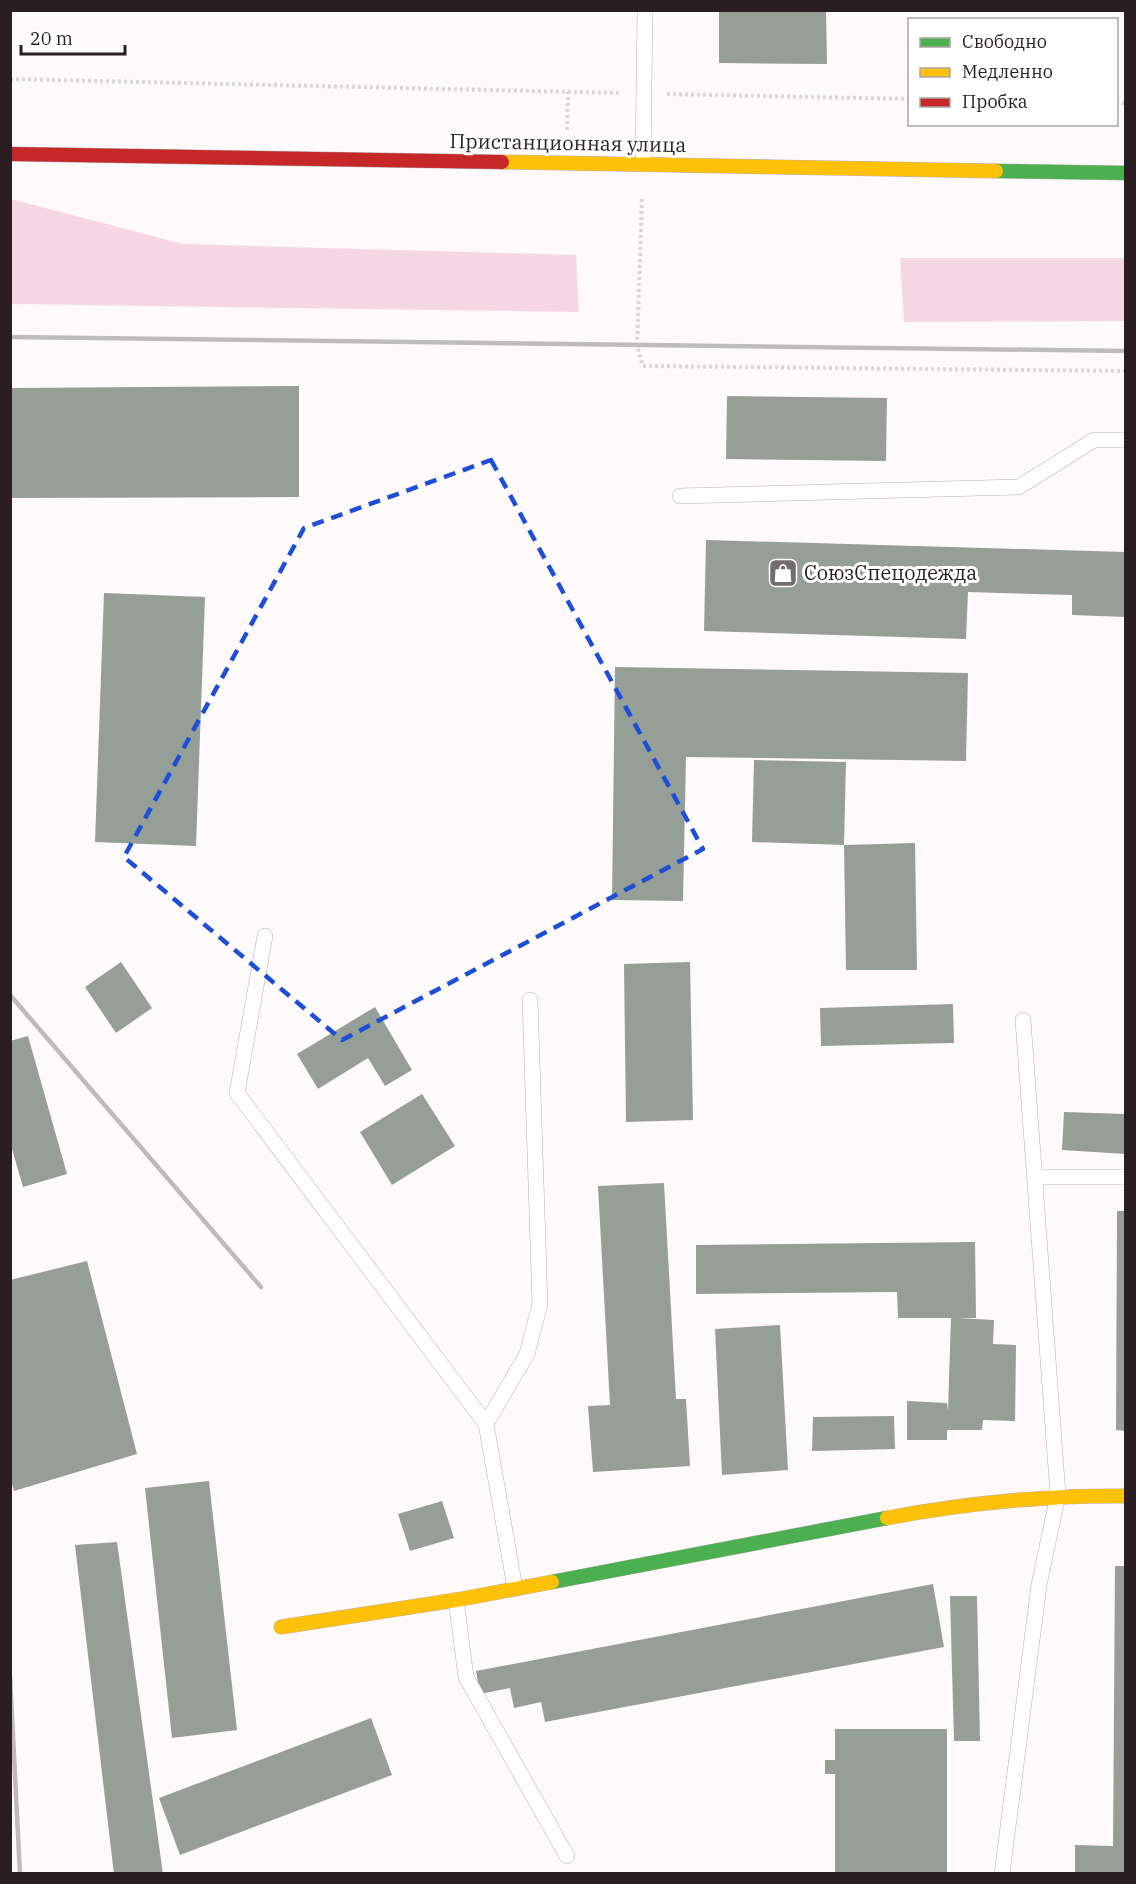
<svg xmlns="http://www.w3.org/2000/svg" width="1136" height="1884" font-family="'IBM Plex Serif',serif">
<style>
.green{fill:#f5d7e3}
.building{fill:#969e98}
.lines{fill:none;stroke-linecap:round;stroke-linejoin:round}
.lane-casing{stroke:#b6afb2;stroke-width:16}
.fast-casing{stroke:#b6afb2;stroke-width:15}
.slow-casing{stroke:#b6afb2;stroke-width:15}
.jam-casing{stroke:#b6afb2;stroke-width:15}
.path{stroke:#d9d6d7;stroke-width:4;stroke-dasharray:3 3;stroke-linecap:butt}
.lane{stroke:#fffefe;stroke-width:15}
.fast{stroke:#4caf50;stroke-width:14}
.slow{stroke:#ffc107;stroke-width:14}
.jam{stroke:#c62828;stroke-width:14}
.rail{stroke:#bdbcbc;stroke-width:4.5}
.marked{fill:none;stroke:#1d4ed8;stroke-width:4.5;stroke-dasharray:12 8;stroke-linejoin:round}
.labels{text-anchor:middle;stroke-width:6;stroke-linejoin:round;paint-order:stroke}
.street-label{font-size:20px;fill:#2a1e23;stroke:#fff}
.poi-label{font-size:20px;fill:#2a1e23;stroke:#fff;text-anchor:start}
</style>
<rect width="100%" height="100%" fill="#fef9fb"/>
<path class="green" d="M11,199l172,45 393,11 3,57 -568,-8z
M900,258h225v63l-221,1z"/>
<path class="building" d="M719,10h107l1,54 -108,-1z
M299,386v111l-289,1v-110z
M727,396l160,2 -1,63 -160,-2z
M706,540l420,12v65l-54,-2v-20l-104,-3 -2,47 -262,-8z
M104,593l101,4 -9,249 -101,-4z
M615,667l353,6 -2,88 -280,-4 -3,144 -71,-1z
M754,760l92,2 -2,83 -92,-3z
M915,843l2,127h-71l-2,-125z
M121,962l31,46 -36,25 -31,-46z
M690,962l3,158 -67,2 -2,-158z
M953,1004l1,39 -133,3 -1,-38z
M375,1007l37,63 -27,16 -17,-28 -50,31 -21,-35z
M28,1036l39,138 -44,13 -13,-45v-101z
M422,1094l33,52 -63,39 -32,-53z
M1064,1112l62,2v40l-64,-4z
M664,1183l12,216h10l4,67 -97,6 -5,-66 22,-1 -12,-219z
M1117,1211h9v220l-10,-1z
M975,1242l1,76h-19l37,2 -1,24 23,1 -1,76 -32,-1 -1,10h-35v10h-40v-39l40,2 1,8 3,-93h-53l-1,-26 -201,2v-49z
M87,1261l50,193 -123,37 -4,-14v-197z
M780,1325l8,145 -66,5 -7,-146z
M894,1416l1,33 -83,2 1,-34z
M209,1481l28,249 -65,8 -27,-250z
M442,1501l12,37 -44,13 -12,-37z
M117,1542l46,332h-49l-39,-329z
M1115,1566h11v308h-51v-29l38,1z
M933,1584l11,63 -399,75 -4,-20 -27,6 -4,-20 -30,6 -4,-23z
M950,1596h27l3,145h-26z
M371,1718l21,57 -212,80 -21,-57z
M835,1729h112v145h-112v-100h-10v-14h10z"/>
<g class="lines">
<g class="lane-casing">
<path id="lane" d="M643,164l2,-154
M680,496l339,-9 75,-47h32
M265,936l-28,157 249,331 29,164
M1035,1177h91
M486,1424l41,-70 13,-50 -10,-304
M456,1600l10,77 101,179
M1002,1874l37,-289 19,-90 -35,-475"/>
</g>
<g class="fast-casing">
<path id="fast" d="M996,171l130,2
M552,1582l335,-64"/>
</g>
<g class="slow-casing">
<path id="slow" d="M502,162l494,9
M887,1518c81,-15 157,-23 239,-22
M281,1627l175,-27 96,-18"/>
</g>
<g class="jam-casing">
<path id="jam" d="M10,154l492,8"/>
</g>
<path class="path" d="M10,79l611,14
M667,94l243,5
M1116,103h10
M567,130l1,-38
M642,199l-5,147 6,20 483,5"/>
<use href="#lane" class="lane"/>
<use href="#fast" class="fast"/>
<use href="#slow" class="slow"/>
<use href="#jam" class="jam"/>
<path class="rail" d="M10,337l1116,14
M10,995l251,292
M10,1676l10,198"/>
</g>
<path class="marked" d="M491,460l212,389 -361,191 -218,-183 180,-329z"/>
<defs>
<g id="shop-square" transform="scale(1.5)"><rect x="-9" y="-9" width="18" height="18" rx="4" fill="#746b6f" stroke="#fff"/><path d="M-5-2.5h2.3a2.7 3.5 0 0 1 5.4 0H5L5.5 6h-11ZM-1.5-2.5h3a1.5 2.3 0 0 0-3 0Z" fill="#fff"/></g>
</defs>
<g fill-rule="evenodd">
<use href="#shop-square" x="783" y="573"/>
</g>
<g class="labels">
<g class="street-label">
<text transform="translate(568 143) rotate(1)" y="7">Пристанционная улица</text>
</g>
<g class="poi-label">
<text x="804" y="580">СоюзСпецодежда</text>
</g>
</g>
<rect width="1136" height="1884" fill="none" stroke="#2a1e23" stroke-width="24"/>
<rect x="908" y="18" width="210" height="108" fill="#ffffff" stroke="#aaa5a7" stroke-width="1.5"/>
<rect x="920" y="38" width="30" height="9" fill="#4caf50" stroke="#aaa5a7" stroke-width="1.5"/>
<text x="962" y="48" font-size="18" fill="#2a1e23">Свободно</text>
<rect x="920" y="68" width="30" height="9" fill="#ffc107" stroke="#aaa5a7" stroke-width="1.5"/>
<text x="962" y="78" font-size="18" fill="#2a1e23">Медленно</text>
<rect x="920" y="98" width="30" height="9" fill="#c62828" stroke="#aaa5a7" stroke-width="1.5"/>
<text x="962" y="108" font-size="18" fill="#2a1e23">Пробка</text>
<path d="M21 45v9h104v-9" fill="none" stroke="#2a1e23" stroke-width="3"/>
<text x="30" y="45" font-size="18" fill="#2a1e23" stroke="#ffffff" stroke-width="4.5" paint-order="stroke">20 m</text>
</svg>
